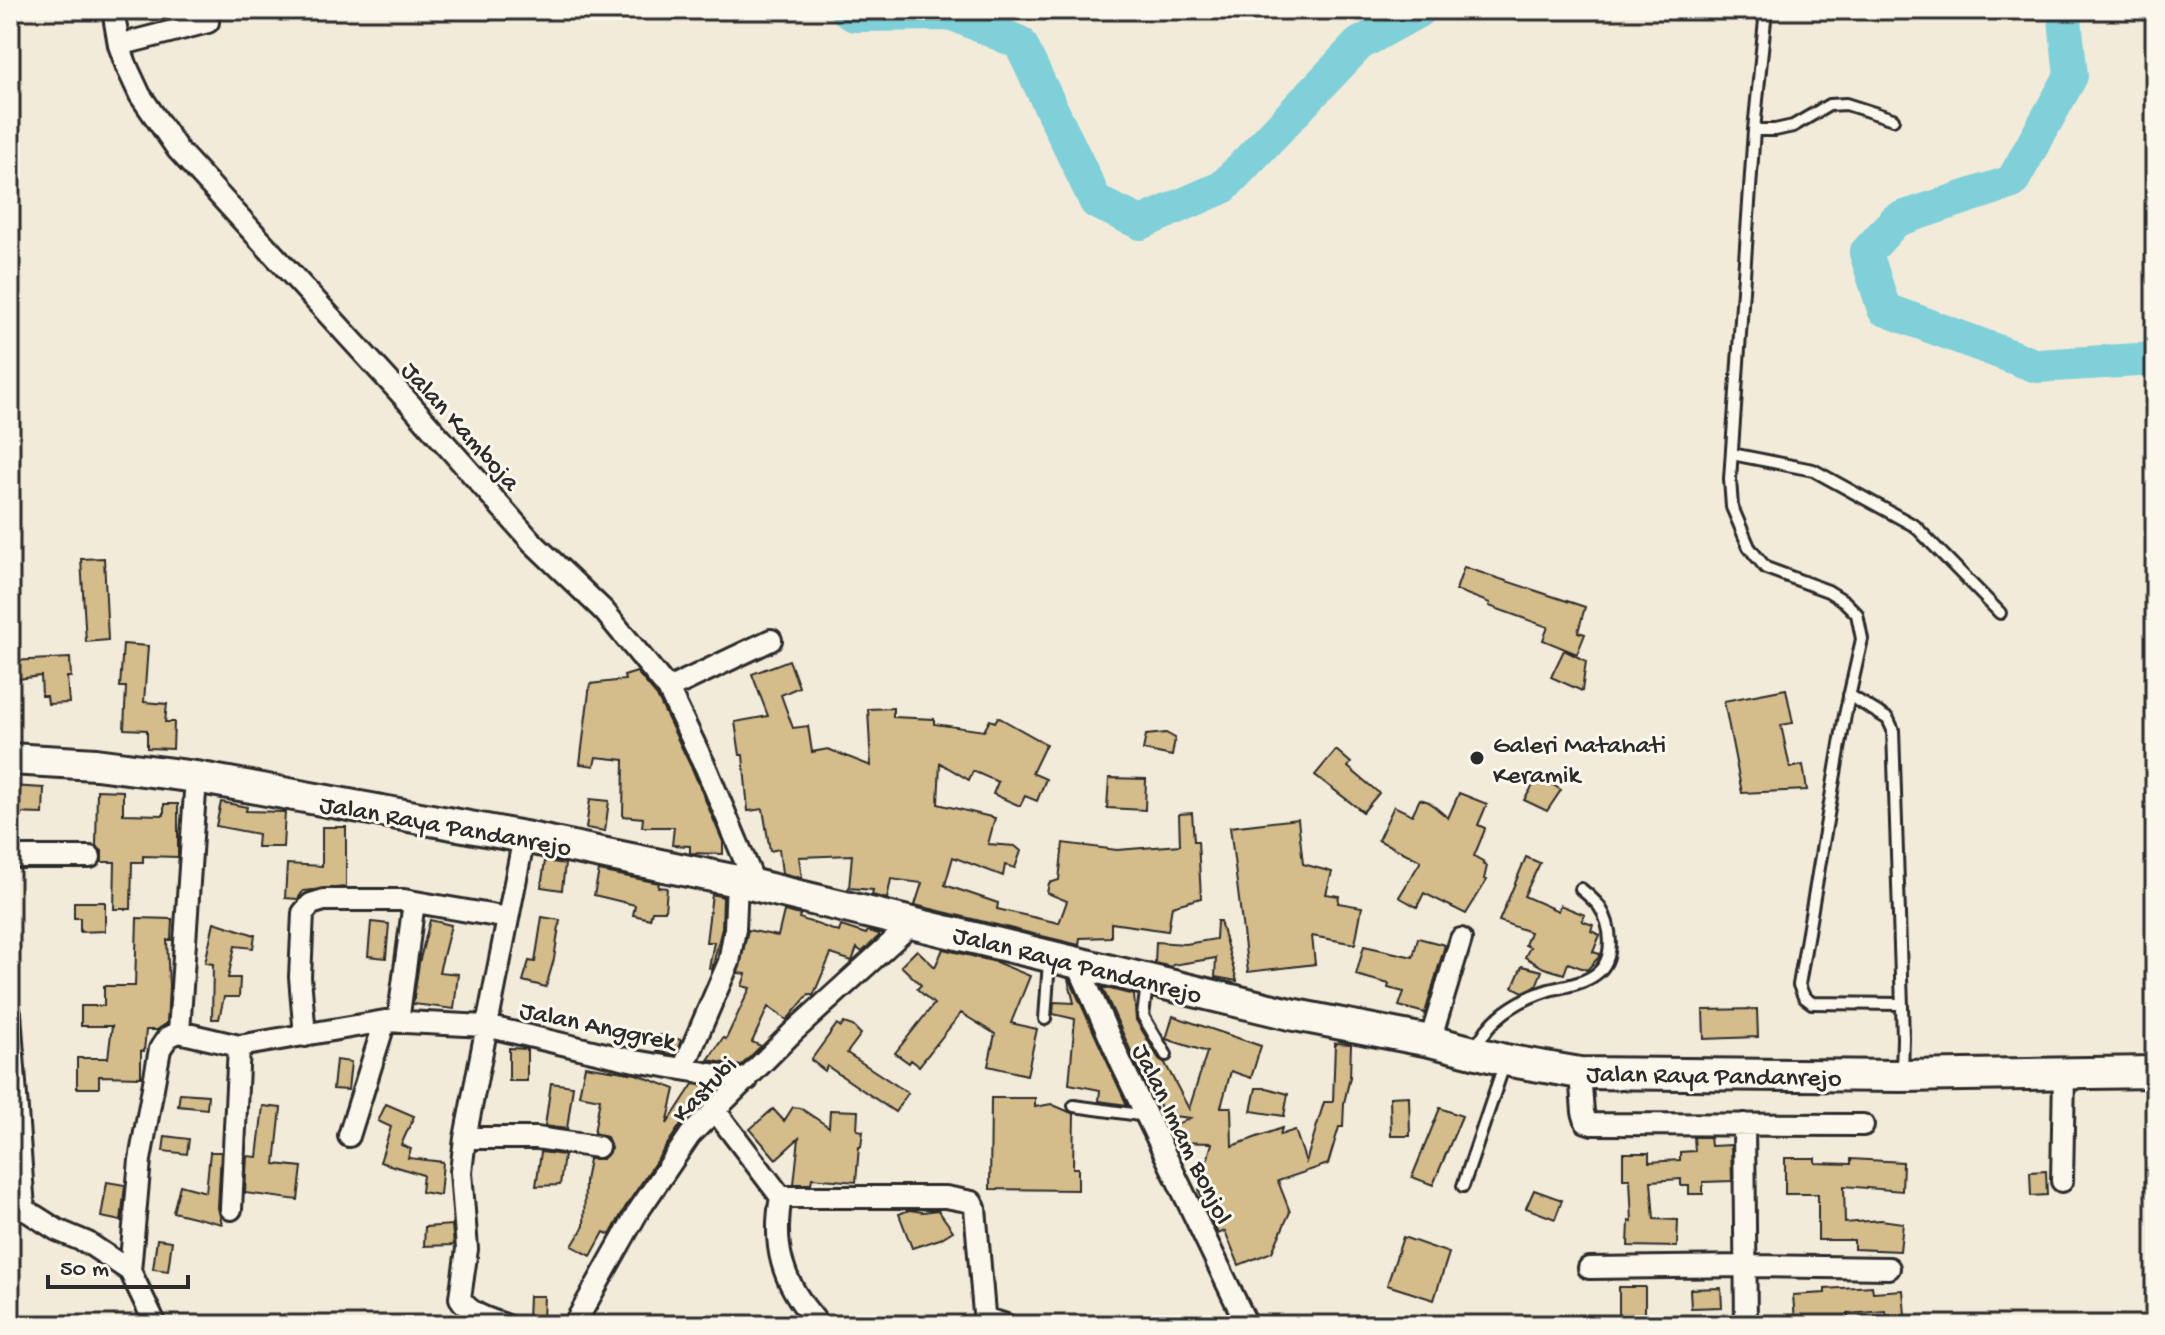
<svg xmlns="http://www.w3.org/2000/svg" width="2165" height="1335" font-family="'Gochi Hand',sans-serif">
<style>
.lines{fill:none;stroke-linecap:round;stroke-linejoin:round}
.river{stroke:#7fd0d9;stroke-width:34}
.building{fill:#d4bc8b;stroke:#2b2b2b;stroke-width:2}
.service-casing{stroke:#2b2b2b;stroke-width:16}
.minor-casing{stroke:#2b2b2b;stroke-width:26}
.secondary-casing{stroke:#2b2b2b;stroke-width:36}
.service{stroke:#fbf7ec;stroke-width:10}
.minor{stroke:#fbf7ec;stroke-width:20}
.secondary{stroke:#fbf7ec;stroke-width:30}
.poi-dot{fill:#2b2b2b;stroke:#fbf7ec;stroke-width:3}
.labels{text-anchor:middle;stroke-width:6;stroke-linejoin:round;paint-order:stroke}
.street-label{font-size:26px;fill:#2b2b2b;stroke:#fbf7ec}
.poi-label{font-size:26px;fill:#2b2b2b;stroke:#fbf7ec;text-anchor:start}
</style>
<rect width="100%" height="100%" fill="#f3ebd9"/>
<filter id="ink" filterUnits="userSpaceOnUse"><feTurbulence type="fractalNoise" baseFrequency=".0125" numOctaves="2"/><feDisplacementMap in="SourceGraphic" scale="16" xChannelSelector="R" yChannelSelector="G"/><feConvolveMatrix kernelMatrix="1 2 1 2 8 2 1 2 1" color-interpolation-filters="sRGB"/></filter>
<g filter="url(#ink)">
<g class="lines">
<path class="river" d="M847,10l7,5 99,-1 67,29 76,159 45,21 82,-36 136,-143 61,-34
M2064,10l7,66 -59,106 -116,38 -30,33 18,56 153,57 118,-7"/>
</g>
<path class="building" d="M104,558l4,82 -22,2 -5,-83z
M1464,567l121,40 -7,25 7,2 -8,20 -34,-14 5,-13 -59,-21 1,-3 -34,-13z
M123,644l25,2 -4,56 23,2 -2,18h9l-1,27 -26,-1v-18l-23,-1 2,-42h-6z
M1564,650l22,11 -4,30 -31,-14z
M70,658l1,19h-4l2,26 -21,1 -1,-8h-5l-1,-20 -31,4v-19z
M789,660l10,27 -18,8 12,33 15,-2 4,26 16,-3 43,17 -3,-57 25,-1v9l41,2v5l50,7 6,-11 5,2 3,-5 48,27 -14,29 14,6 -9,22 -12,-5 -5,10 -27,-12 5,-12 -25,-11 -4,9 -29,-17 -2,41 57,14 -7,26 27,2 6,5 -6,17 -10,-3 -2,11 -50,-19 -8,28 53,18 -1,6 62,14 8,-22 -20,-8 2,-10 10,-3 4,-37 54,7 63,-5 -1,-31 13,-1 2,28h4l3,57 -29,8 -4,25 -57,-8v14l-31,1 -1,7 -164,-40 7,-22 -31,-4 -4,20 -15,-4 1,-5 -24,-2 3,-33 -53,2 3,21 -20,-5 -3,-24 -9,2 -7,-42 -15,2 -5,-56h-3l-5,-33 33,-6 -16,-42z
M637,672l20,24 37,77 29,69v12l-33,-1v-7l-18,-1 2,-18h-32l1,-9 -20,-2 1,-56 -28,-3 -2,9 -14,-2 10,-80 35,-4 -1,-4z
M1786,689l7,34 -12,2 9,43 13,-3 4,25 -65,3 -18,-92z
M1166,733l9,5 -3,18 -29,-6 3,-15z
M1336,750l15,13 -3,4 31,26 -16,19 -48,-37z
M1539,776l22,14 -14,21 -23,-11z
M1109,778l37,1 -1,31 -38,-2z
M10,786l34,2 -1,26 -33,-1z
M97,790l26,1v23l41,1v-11h14v53l-35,-1v6h-11l-1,47h-17l1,-47h-13v-11l-6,-5z
M1459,793l28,11 -9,21 7,3 -1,4 -10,24 10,6 -1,2 4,2 -3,13 3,1 -21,34 -42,-21 -7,14 -18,-10 22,-36 -43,-21 16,-34 18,9 8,-16 9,3 19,16z
M590,799l19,2 -4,30 -19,-3z
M221,802l26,5 -1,4 39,1 -2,35h-26l1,-13 -42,-8z
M1298,819l5,45 29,8 -6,22 13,2 -1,7 24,4 -7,37 -43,-8 3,28 -67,8 -18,-145z
M322,827h24v60l-43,4 -5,8 -13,-1 2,-34 35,2z
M1526,857l14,6 -16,33 34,15 2,-6 25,10 -3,6 11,4 -2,6 9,4 -7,17 7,2 -1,3 -12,13 -19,-7 -4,11 -20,-6 -19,-11 5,-10 -5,-2 5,-13 -31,-11z
M545,861l20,3 -3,26 -21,-3z
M599,871l60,12 -1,4 9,1 -2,23h-13l-2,8 -17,-4 2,-10 -41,-10z
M712,894l11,3 -1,31 -10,41 -3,-1 5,-26h-8z
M74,902h31v29l-25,1v-14h-6z
M784,911l16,4 -1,3 40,14 2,-6 25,8 2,-3 11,3v2l-17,16 -5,-4 -5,13 -21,-7 -18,42 -4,-2 -22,26 -19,-13 -16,35 9,4 -20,20 -33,-6 15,-22 3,1 24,-51 -8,-2 4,-12 -8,-1 10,-43 30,6z
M542,917l18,3 -6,39 -8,28 -23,-6 6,-20 6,1z
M137,918l35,1 -1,21h-4l2,46 -2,37 -10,7h-11l-2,21h-3v26l-42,-1v12h-22v-30h31l4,-32h-31v-20h23v-20h31z
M430,920l21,5 -12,47 19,2 -4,35 -41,-5 6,-41z
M1217,921h3l17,60 -22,-4 1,-19 -43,7 -1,2 -17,-4 1,-21 30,2 30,-5z
M214,922l41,13 -2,13 -18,-2 -7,32h12l-1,19h-15l-5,22h-7l1,-55 -8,-1z
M371,922l18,2 -3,34 -18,-2z
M1418,938l27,7 -20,68 -26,-7 5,-14 -16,-4 1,-4 -33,-9 8,-29 49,11z
M943,949l53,13 34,14 -19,47 26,6 -10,46 -39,-9 7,-32 -34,-21 -42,53 -8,-6 -2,3 -14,-10 39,-49 -17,-15 4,-4 -20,-19 16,-16 18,17z
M1522,966l20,5 -6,15 -13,6 -10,-5z
M1068,979l2,1 57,125 -28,-4 1,-11 -31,-6 6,-65 -22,-5 1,-12 20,1z
M1102,987l32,8 2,25 23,39 6,4 24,46 18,-57 -41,-13 7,-23 88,30 -10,32 -20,-7 -10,36h10l1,39 50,-18 -2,7 15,-5 11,32 18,-60h9l2,-59 16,1 -1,33 -6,26 -1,24h-4l-11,37 -50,17 12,31 -18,40 -33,13 -14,-34 -7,3 -19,-43 13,-48 -39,-1 -5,-12 22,-12 -26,-3 -10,-23 -3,4z
M1757,1009l1,28 -54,2 -1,-29z
M844,1023l9,3 8,8 -14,19 61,40 -13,19 -68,-46 -2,5 -14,-11 26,-36 4,3z
M660,1035l21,5 -6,15 -18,-4z
M509,1048l18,1v32h-18z
M336,1060l15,2 -3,28 -15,-1z
M585,1066l51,8 39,15 -8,35 26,-40 25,4 -39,39 -53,79 -16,29 -6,-3 -13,24 -19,-10 12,-20 1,-45 4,-22h14l8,-11 -4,-11 -13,-4 6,-34 -21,-4z
M551,1083l22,3 -6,43 -22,-3z
M1256,1088h11l21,6 -4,22 -33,-5z
M180,1093l28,2 -1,14 -29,-3z
M1409,1096l1,40h-19l-1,-39z
M991,1098h44v9l16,-3 23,10 -1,54h5v22l-88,-1z
M386,1104l28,12 -13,29 10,4 -3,9 35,4 -3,33 -19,-3 2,-17 -43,-13 11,-35 -13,-6z
M263,1106l18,2 -6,56 27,3 -4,33 -53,-7 2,-37 10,1z
M793,1107l7,1 29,19 1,-17 28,1 -1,19 6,1 -2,16h-2l-3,35 -44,-4 -1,6h-17l5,-46 -23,21 -26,-30 23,-20 11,12z
M1440,1108l22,8 -29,69 -21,-8z
M165,1136l24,3 -2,15 -24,-3z
M1694,1137h16l1,9 20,-1 1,36 -29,1v12h-14v-8h-8v-7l-30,2 3,38 24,1 -1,27 -49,-1 1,-25 3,1 -2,-43h-7v-26h26v9l31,-2v-8l15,-1z
M210,1152h11l-3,56 4,16 -49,-12 7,-27 26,7z
M541,1152l23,3 -4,30 -24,1z
M1785,1158h30v5l36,1v-5l52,3 -1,29 -58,-5 1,37 36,-3 22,3 -3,28 -46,-2v-9h-36v-46h-33z
M2046,1171l1,24 -16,1 -1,-24z
M107,1182l18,3 -4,36 -20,-4z
M1534,1190l28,10 -7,19 -29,-11z
M909,1210l14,2 15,-2 15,21 -13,8 -28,9 -13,-34z
M452,1225l2,20 -30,1 1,-19z
M1403,1237l46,16 -15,47 -47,-15z
M157,1239l15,2 -4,30 -15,-2z
M1872,1286l1,6 30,-2 2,25 -19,1 -1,-5 -37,3v4l-53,3 -2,-26 32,-2v-4z
M1619,1287h26v30h-26z
M1721,1288l1,19 -31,1 -1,-19z
M529,1296h15l-1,24h-15z"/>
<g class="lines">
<g class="service-casing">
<path id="service" d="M1766,10l-12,120 -24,349 2,28 17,40 7,9 10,12 62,23 16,10 13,13 5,25 -17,76 -46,270 5,12 8,6 90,1
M1754,130h21l18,-4 36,-21 17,-1 47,15
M1732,454l81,16 102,56 85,87
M1849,695l39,24 5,11 10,308 -1,36
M1147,984l-4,32 23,39
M1045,1019l4,-58
M1475,1050c13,-31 42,-50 74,-60 16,-4 34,-6 47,-16 20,-15 16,-49 3,-68 -5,-6 -12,-12 -18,-17
M1074,1106l73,10
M1463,1186l42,-124"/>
</g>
<g class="minor-casing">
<path id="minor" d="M113,10l6,35 8,22 13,28 38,55 234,256 119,135 73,70 64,78 38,79 50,119
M119,45l89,-23
M668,689l103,-49
M196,777l-17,255 60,14 146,-25 101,5 149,35 112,19
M524,837l-59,301h72l61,9
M10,857h80
M1077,963l45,102 125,260
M10,1013l14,196
M398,1022l16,-120
M305,1036l-5,-59 3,-64 8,-9 13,-4h80l104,18
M1430,1041l31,-102
M683,1069l46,-107 6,-33 2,-48
M1580,1073l3,39 3,10 6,2 271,1
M714,1109l67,88h165l26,5 3,6 10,117
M1744,1124l2,201
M349,1136l36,-115
M465,1138l-4,34 6,77 -7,49c9,16 28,21 45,27
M2062,1181l2,-107
M781,1197c-9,49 1,85 34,123
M231,1209l8,-163
M11,1211l13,-2 33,21 31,13 42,28 26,54
M1589,1268l157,-2 143,2
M130,1271l10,-111 20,-111 8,-12 11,-5
M984,1318l22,7
M574,1325l63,-112 53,-78 103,-103 121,-110"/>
</g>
<g class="secondary-casing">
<path id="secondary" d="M10,759l86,5 100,13 328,60 213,44 553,133 140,27 75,19 75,13 322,3 253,-4"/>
</g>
<use href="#service" class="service"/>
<use href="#minor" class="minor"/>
<use href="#secondary" class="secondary"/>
</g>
</g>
<circle class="poi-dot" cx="1477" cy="758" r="8"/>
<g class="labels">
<g class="street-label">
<text transform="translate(462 425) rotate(48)" y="9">Jalan Kamboja</text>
<text transform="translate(446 824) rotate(10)" y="9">Jalan Raya Pandanrejo</text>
<text transform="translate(1078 963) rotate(14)" y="9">Jalan Raya Pandanrejo</text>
<text transform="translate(598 1024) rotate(12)" y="9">Jalan Anggrek</text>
<text transform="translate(1714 1074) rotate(1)" y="9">Jalan Raya Pandanrejo</text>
<text transform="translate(703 1088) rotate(-46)" y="9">Kastubi</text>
<text transform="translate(1184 1133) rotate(64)" y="9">Jalan Imam Bonjol</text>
</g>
<g class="poi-label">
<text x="1493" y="752">Galeri Matahati<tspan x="1493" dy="30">Keramik</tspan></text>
</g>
</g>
<rect width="2165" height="1335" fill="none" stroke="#fbf7ec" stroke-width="40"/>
<rect x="20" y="20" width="2125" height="1295" fill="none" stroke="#2b2b2b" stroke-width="3" filter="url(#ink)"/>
<path d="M48 1275v12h140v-12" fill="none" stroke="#2b2b2b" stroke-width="4"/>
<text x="60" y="1275" font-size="24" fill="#2b2b2b" stroke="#fbf7ec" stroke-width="6" paint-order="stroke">50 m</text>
</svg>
